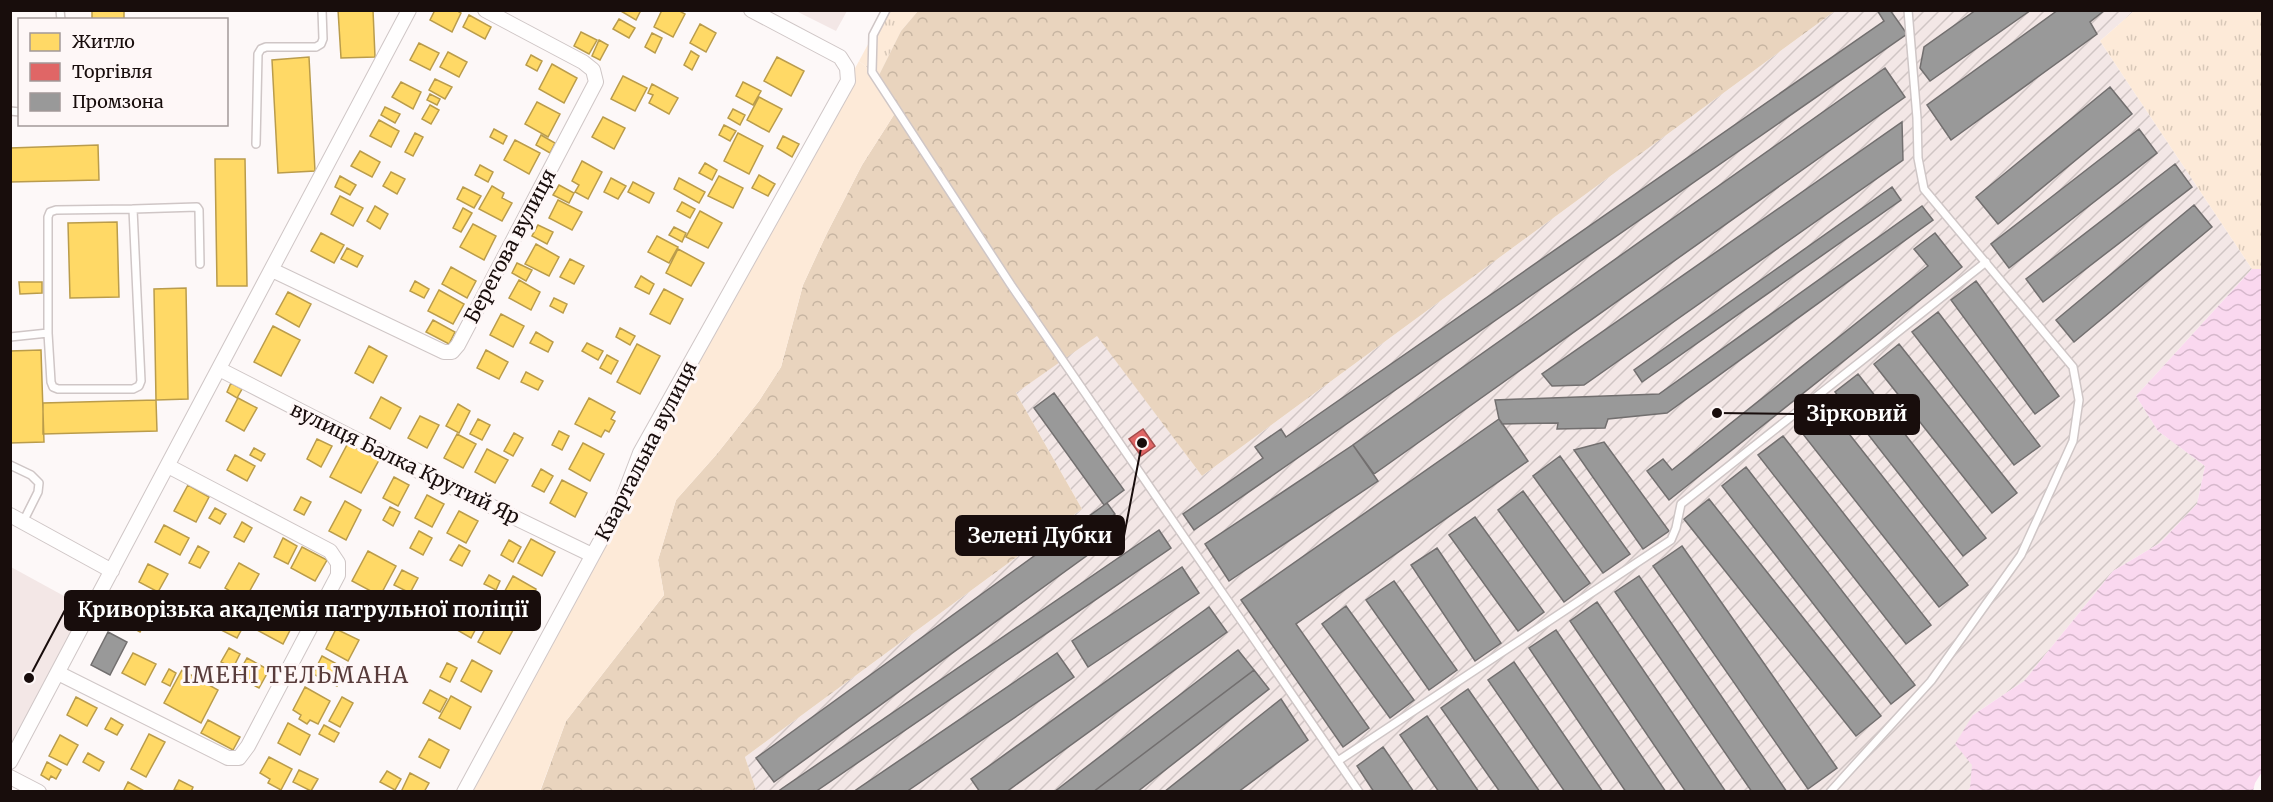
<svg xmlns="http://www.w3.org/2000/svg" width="2273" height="802" font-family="Merriweather,serif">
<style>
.built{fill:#f3e7e6}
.industrial{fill:url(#industrial-furrows)}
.grass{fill:url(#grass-tufts)}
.forest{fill:url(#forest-crowns)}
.garden{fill:#fdead8}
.water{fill:url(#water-waves)}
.homes{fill:#ffd966;stroke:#ba9c4b;stroke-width:1.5}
.shops{fill:#e06666;stroke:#a44b4b;stroke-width:1.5}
.industry{fill:#999;stroke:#726f6f;stroke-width:1.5}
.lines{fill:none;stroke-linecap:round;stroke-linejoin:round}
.service-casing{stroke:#cfc6c6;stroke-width:10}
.minor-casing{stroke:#cfc6c6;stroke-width:16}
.service{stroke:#fffefe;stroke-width:7}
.minor{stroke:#fffefe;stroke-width:14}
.labels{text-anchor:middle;stroke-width:6;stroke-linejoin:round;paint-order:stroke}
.street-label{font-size:20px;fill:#180d0c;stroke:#fef7f7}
.quarter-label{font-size:22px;letter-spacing:1.5px;fill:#583c3b;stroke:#fef7f7}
.leader{fill:none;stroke:#180d0c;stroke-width:2}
.callout-dot{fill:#180d0c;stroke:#fef7f7;stroke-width:2}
.callout{fill:#180d0c;stroke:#180d0c;stroke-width:2}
.callout-label{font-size:21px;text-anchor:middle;font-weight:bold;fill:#fff}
</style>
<defs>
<pattern id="industrial-furrows" width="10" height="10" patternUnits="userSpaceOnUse" patternTransform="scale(1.5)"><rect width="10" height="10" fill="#f3e7e6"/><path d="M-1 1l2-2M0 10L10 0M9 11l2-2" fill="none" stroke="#d0c5c4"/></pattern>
<pattern id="grass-tufts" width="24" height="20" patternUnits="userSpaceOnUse" patternTransform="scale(1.5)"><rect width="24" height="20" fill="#fdead8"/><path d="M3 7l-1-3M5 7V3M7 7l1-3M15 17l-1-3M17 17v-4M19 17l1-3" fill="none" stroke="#d8c8b8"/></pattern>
<pattern id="forest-crowns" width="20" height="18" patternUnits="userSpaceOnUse" patternTransform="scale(1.5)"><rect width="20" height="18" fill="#e9d4be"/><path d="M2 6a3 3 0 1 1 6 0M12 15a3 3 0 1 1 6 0" fill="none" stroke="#c7b5a2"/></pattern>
<pattern id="water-waves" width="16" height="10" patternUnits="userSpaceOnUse" patternTransform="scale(1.5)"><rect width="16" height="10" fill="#fad8ef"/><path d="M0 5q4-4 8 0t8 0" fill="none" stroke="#d6b8cc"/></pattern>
</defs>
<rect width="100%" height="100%" fill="#fdf8f8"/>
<path class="built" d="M796,11h51l-11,20z
M11,567l75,41 -75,141z"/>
<path class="industrial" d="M1835,11h299l-34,30 152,228 -116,127 22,35 47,35 -8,38 -37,39 -47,28 -89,110 -51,34v50l-3,23 -3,3 -1213,1 2,-2 -11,-33 337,-248 -66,-116 81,-58 105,141z"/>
<path class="grass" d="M886,11h32l-17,20 -24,48 -5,-7 -13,-11z
M2134,11h128v258h-10l-152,-228z"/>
<path class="forest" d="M918,11h917l-633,465 -105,-140 -81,57 66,116 -337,248 11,33 -2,1 -214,1 26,-71 98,-126 -6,-35 18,-60 40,-45 43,-54 22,-34 22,-82 24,-52 35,-68 35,-55 -20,-31 24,-48z"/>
<path class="garden" d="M859,61l13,11 25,38 -35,55 -35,68 -24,52 -22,82 -22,34 -43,54 -40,45 -18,60 6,35 -98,126 -26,70 -76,1 176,-339z"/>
<path class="water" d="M2252,269h10v503l-7,11 -2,8h-286l3,-3 2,-23 -17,-21 18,-29 51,-34 89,-110 47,-28 37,-39 8,-38 -47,-35 -22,-35z"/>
<path class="homes" d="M92,10h32v10h-32z
M338,10h35l2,47 -34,1z
M435,10h21l5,3 -9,19 -22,-12z
M619,10h22l-5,10z
M662,10h16l7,4 -12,23 -19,-10z
M469,15l22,12 -6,12 -22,-12z
M619,19l16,9 -6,10 -16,-9z
M700,24l16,9 -10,19 -16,-9z
M581,32l16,8 -8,14 -15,-8z
M652,33l10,5 -7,15 -10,-6z
M599,40l9,5 -8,15 -8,-4z
M419,43l20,10 -9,17 -20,-10z
M691,51l8,5 -7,14 -8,-5z
M448,52l19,10 -8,15 -19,-10z
M531,55l11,6 -5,10 -11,-6z
M309,57l6,114 -37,2 -6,-113z
M777,57l27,14 -13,25 -27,-15z
M552,64l25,14 -13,25 -25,-14z
M623,76l24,12 -12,23 -24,-12z
M435,79l17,8 -7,12 -16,-9z
M401,82l20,10 -8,17 -21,-12z
M743,82l18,9 -8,14 -17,-9z
M652,84l26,14 -9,16 -20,-11 4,-8 -5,-2z
M430,94l10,5 -3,6 -10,-5z
M759,97l23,12 -13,23 -22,-12z
M537,102l23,12 -12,23 -23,-13z
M430,105l9,5 -8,14 -9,-5z
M385,107l15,7 -5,9 -14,-8z
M733,109l12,6 -5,10 -12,-7z
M603,117l22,11 -11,21 -22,-12z
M379,120l20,11 -8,16 -21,-11z
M724,125l12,6 -6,10 -11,-6z
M494,129l13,7 -4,8 -13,-7z
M415,133l8,4 -10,19 -8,-4z
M738,133l25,13 -14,28 -25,-13z
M541,135l14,8 -5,10 -14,-8z
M783,136l16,8 -7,13 -15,-9z
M515,140l25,13 -11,21 -25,-14z
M98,145l1,35 -89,2v-34z
M360,151l20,11 -8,15 -21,-11z
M215,159h30l2,127h-30z
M582,161l20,11 -14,27 -13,-7 4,-7 -7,-4z
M705,163l12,7 -5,10 -13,-7z
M480,165l13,7 -5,10 -13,-7z
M391,172l14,7 -8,15 -14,-8z
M759,175l16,9 -7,12 -16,-8z
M340,176l16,9 -6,10 -15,-8z
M719,176l24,12 -10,20 -25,-12z
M611,178l15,8 -8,13 -14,-7z
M679,178l26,14 -6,11 -25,-14z
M633,182l21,11 -5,10 -21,-11z
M559,185l15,8 -5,10 -16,-8z
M492,186l12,7 -2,5 10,5 -10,18 -23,-12z
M463,187l18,9 -7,12 -17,-9z
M340,196l23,12 -10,18 -22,-12z
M558,200l24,12 -10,18 -23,-12z
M682,202l13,7 -5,9 -13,-7z
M375,206l13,8 -8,15 -13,-8z
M463,208l9,5 -11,19 -8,-4z
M700,211l22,12 -14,25 -22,-11z
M117,222l2,75 -49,1 -2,-75z
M473,224l23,12 -12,24 -24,-13z
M538,225l15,7 -6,12 -15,-8z
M674,227l12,6 -4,9 -13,-7z
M321,233l23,12 -10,18 -23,-12z
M657,236l21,11 -9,16 -21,-11z
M536,244l23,13 -10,19 -24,-12z
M347,248l16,8 -6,11 -16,-8z
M678,249l26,14 -13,23 -25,-13z
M570,259l14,7 -10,18 -14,-7z
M517,263l15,7 -6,11 -14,-8z
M451,267l25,14 -9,17 -25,-14z
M641,276l13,8 -5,10 -14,-7z
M519,280l21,12 -9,18 -22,-12z
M415,281l14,8 -5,9 -14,-7z
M19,282h23v11l-22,1z
M186,288l2,111 -32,1 -2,-111z
M664,289l19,10 -13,25 -20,-10z
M439,290l25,14 -11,20 -25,-13z
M288,292l23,12 -12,23 -23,-13z
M554,298l13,6 -4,9 -13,-7z
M501,314l23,12 -11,21 -23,-12z
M433,320l22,12 -6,12 -23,-12z
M273,326l27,14 -19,36 -27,-14z
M620,328l15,8 -5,9 -14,-8z
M536,332l17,10 -5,10 -18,-9z
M587,343l16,8 -5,9 -16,-9z
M637,344l23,12 -20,38 -23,-12z
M369,346l18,10 -14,27 -18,-10z
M41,350l3,92 -34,1v-92z
M486,350l22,12 -9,17 -22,-11z
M607,355l11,6 -7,13 -11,-6z
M526,372l17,9 -5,9 -17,-8z
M231,383l11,6 -5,9 -10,-6z
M381,397l20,11 -11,21 -20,-11z
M238,398l19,10 -13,23 -18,-10z
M589,398l26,14 -4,7 4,2 -6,11 -4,-2 -4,7 -26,-13z
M156,400l1,31 -114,3v-31z
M458,404l12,7 -11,22 -13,-7z
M420,416l19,9 -12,23 -19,-10z
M478,419l12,6 -8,15 -12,-6z
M559,431l10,5 -7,14 -10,-5z
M514,433l9,5 -10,18 -9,-5z
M457,434l19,10 -13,24 -19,-10z
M317,439l15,7 -11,21 -14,-8z
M348,443l31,17 -18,33 -31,-16z
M583,443l21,11 -14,27 -21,-12z
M254,448l11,6 -4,7 -11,-6z
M487,449l21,11 -13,23 -20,-11z
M235,455l20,11 -8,15 -20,-11z
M541,469l12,7 -9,16 -12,-6z
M394,477l15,8 -11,21 -15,-8z
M562,480l25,13 -12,24 -25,-14z
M188,485l21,12 -13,25 -22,-11z
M427,495l17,9 -12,23 -17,-9z
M301,497l10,5 -7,13 -10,-5z
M345,501l16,9 -15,30 -17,-9z
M390,507l10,5 -7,14 -10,-6z
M215,508l11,6 -6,10 -11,-6z
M459,511l19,10 -12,22 -19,-10z
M242,522l10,6 -8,14 -10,-5z
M164,525l25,13 -9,17 -25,-13z
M419,531l13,7 -9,17 -13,-7z
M283,538l14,8 -9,18 -14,-7z
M531,539l24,13 -13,24 -24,-13z
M509,540l12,7 -8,15 -12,-7z
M459,545l11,6 -8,15 -12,-6z
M198,546l11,6 -9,16 -11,-5z
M302,547l25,13 -12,21 -24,-13z
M368,551l28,15 -16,30 -28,-15z
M239,563l20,11 -17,31 10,5 -15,28 -20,-10 18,-34 -10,-6z
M148,564l20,10 -10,18 -19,-10z
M402,570l16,8 -8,15 -16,-8z
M489,575l11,6 -4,9 -12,-6z
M513,576l23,13 -12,24 -24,-13z
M274,592l28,15 -19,37 -28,-15z
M128,601l22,12 -10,19 -22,-12z
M462,609l19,10 -10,19 -19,-11z
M491,618l22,12 -13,24 -22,-12z
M336,629l23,11 -11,21 -22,-12z
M229,648l11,6 -7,14 -12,-6z
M133,653l23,11 -11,21 -23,-12z
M322,656l24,13 -9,17 -24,-12z
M247,658l22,12 -10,18 -22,-12z
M472,660l20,11 -11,21 -20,-11z
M447,663l10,5 -7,14 -10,-5z
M169,669l7,4 -6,13 -8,-4z
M182,670l36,20 -17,33 -37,-20z
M305,687l25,14 -12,23 -8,-4 -3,4 -8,-5 2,-4 -8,-5z
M430,690l17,9 -7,13 -17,-9z
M451,696l20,11 -11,22 -21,-11z
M76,697l21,11 -10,18 -20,-11z
M342,697l11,6 -13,24 -11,-6z
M111,718l12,7 -6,10 -12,-6z
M208,720l32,17 -7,13 -32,-17z
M288,723l22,12 -10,20 -22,-12z
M324,725l15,8 -5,9 -15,-8z
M149,734l16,8 -19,35 -15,-8z
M60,735l18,10 -11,20 -18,-9z
M429,739l20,11 -9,18 -21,-11z
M88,753l16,9 -5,9 -16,-9z
M269,757l23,12 -11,21 -13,-7 2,-4 -10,-6z
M47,762l14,8 -5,9 -5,-3 -2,4 -8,-5z
M299,770l19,9 -7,12 -18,-9z
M387,771l14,8 -6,11 -15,-8z
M410,773l19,10 -5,9h-23z
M179,780l14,7 -2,5 -17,-2z
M128,782l18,10h-23z"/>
<path class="shops" d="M1143,429l12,17 -14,10 -12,-17z"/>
<path class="industry" d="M1877,10h13l17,24 -713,496 -11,-16 80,-56 -8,-11 26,-18 5,8 598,-416z
M1976,10h55l-101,71 -10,-13 4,-21z
M2058,10h47l-15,12 7,12 -146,106 -24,-35z
M1885,68l20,29 -531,377 -21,-29z
M2110,87l22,27 -134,110 -22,-27z
M1902,122l1,38 -319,225 -32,1 -10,-12z
M2139,129l18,24 -148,115 -18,-24z
M2175,164l17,23 -149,115 -17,-23z
M1892,187l9,13 -259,182 -8,-12z
M2194,205l18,22 -138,115 -18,-22z
M1922,206l11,14 -266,193 -59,6 -3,9 -48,1 1,-6 -56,1 -3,-5 -4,-19 164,-6z
M1935,233l27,34 -293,233 -22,-29 16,-12 9,11 256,-204 -14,-17z
M1976,281l83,115 -24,18 -84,-114z
M1938,312l102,134 -26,19 -102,-133z
M1899,344l118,149 -25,20 -118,-149z
M1858,374l128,164 -23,18 -128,-164z
M1054,393l70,97 -20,15 -70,-97z
M1824,402l144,183 -29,22 -144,-183z
M1499,419l29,42 -232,163 73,104 -26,19 -102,-147z
M1783,436l148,189 -25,19 -148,-189z
M1604,442l65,89 -26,18 -69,-99z
M1353,445l25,36 -149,100 -24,-37z
M1560,456l70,98 -27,19 -70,-97z
M1746,467l169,218 -24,19 -169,-218z
M1523,491l67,92 -26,19 -66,-92z
M1709,499l172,217 -25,20 -172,-217z
M1107,503l8,11 -11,8 10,14 -340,246 -18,-24z
M1475,517l69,95 -26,19 -69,-96z
M1159,530l12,18 -356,244h-38z
M1682,546l155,222 -29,21 -155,-223z
M1437,548l64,95 -26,18 -64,-96z
M1182,567l17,26 -111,74 -16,-26z
M1639,576l148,216h-35l-137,-200z
M1394,581l63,89 -28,20 -63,-90z
M1597,602l129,190h-40l-116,-171z
M1346,606l68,94 -24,18 -68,-94z
M1209,607l18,25 -221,160h-26l-9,-13z
M1556,630l110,162h-40l-97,-144z
M108,632l19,10 -17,33 -19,-10z
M1238,650l16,20 -161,122h-39z
M1057,653l17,24 -168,115h-53z
M1514,662l89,130h-38l-77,-112z
M1254,670l15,19 -132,103h-44z
M1468,689l72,103h-40l-59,-84z
M1281,699l27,41 -70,52h-74z
M1427,716l52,76h-40l-39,-57z
M1383,747l31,45h-40l-17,-26z"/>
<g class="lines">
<g class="service-casing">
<path id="service" d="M60,10l1,10
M886,10l-13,25 -1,37 139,213 348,507
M10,111l10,1
M256,144l2,-90 3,-5 5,-2h50l5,-3 2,-5 -1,-29
M133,209l8,172 -2,5 -6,3h-75l-5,-2 -2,-5 -3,-49v-116l2,-5 6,-2z
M133,209l64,-2 2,3 1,54
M10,337l38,-4
M10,465l21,10 8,8 -1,9 -15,30
M1338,761l333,-221 5,-12 5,-24 305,-242
M1830,792l101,-111 90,-126 52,-114 6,-41 -6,-33 -149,-178 -6,-31 -1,-40 -9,-108"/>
</g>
<g class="minor-casing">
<path id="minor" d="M272,270l172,82h8l6,-7 138,-263 -3,-12 -10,-8 -98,-52
M219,369l189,97 184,89
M10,515l102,56
M58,673l170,85h11l9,-12 90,-171v-12l-8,-12 -162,-85
M10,762l399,-752
M10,777l29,15
M464,792l157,-289 19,-50 208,-372 -1,-13 -7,-11 -89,-47"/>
</g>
<use href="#service" class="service"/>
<use href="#minor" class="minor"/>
</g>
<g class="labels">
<g class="street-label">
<text transform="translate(510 246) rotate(-62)" y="7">Берегова вулиця</text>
<text transform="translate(646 451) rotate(-63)" y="7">Квартальна вулиця</text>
<text transform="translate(405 463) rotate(26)" y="7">вулиця Балка Крутий Яр</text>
</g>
<g class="quarter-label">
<text x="296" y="683">ІМЕНІ ТЕЛЬМАНА</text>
</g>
</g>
<path class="leader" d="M1717 413L1795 414M1142 443L1124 536M29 678L65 610"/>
<g class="callout-dot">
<circle cx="1717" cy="413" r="6"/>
<circle cx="1142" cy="443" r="6"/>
<circle cx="29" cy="678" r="6"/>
</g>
<g class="callout">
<rect x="1795" y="395" width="124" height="39" rx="6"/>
<rect x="956" y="516" width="168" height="39" rx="6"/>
<rect x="65" y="591" width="475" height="39" rx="6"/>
</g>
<g class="callout-label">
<text x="1857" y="421">Зірковий</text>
<text x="1040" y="543">Зелені Дубки</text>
<text x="303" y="617">Криворізька академія патрульної поліції</text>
</g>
<rect width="2273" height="802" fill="none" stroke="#180d0c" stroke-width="24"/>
<rect x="18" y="18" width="210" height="108" fill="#fef7f7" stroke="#a29999" stroke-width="1.5"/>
<rect x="30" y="33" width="30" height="18" fill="#ffd966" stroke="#a29999" stroke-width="1.5"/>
<text x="72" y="48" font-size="18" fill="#180d0c">Житло</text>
<rect x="30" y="63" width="30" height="18" fill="#e06666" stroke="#a29999" stroke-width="1.5"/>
<text x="72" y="78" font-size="18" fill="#180d0c">Торгівля</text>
<rect x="30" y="93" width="30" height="18" fill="#999999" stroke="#a29999" stroke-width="1.5"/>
<text x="72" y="108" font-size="18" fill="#180d0c">Промзона</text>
</svg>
